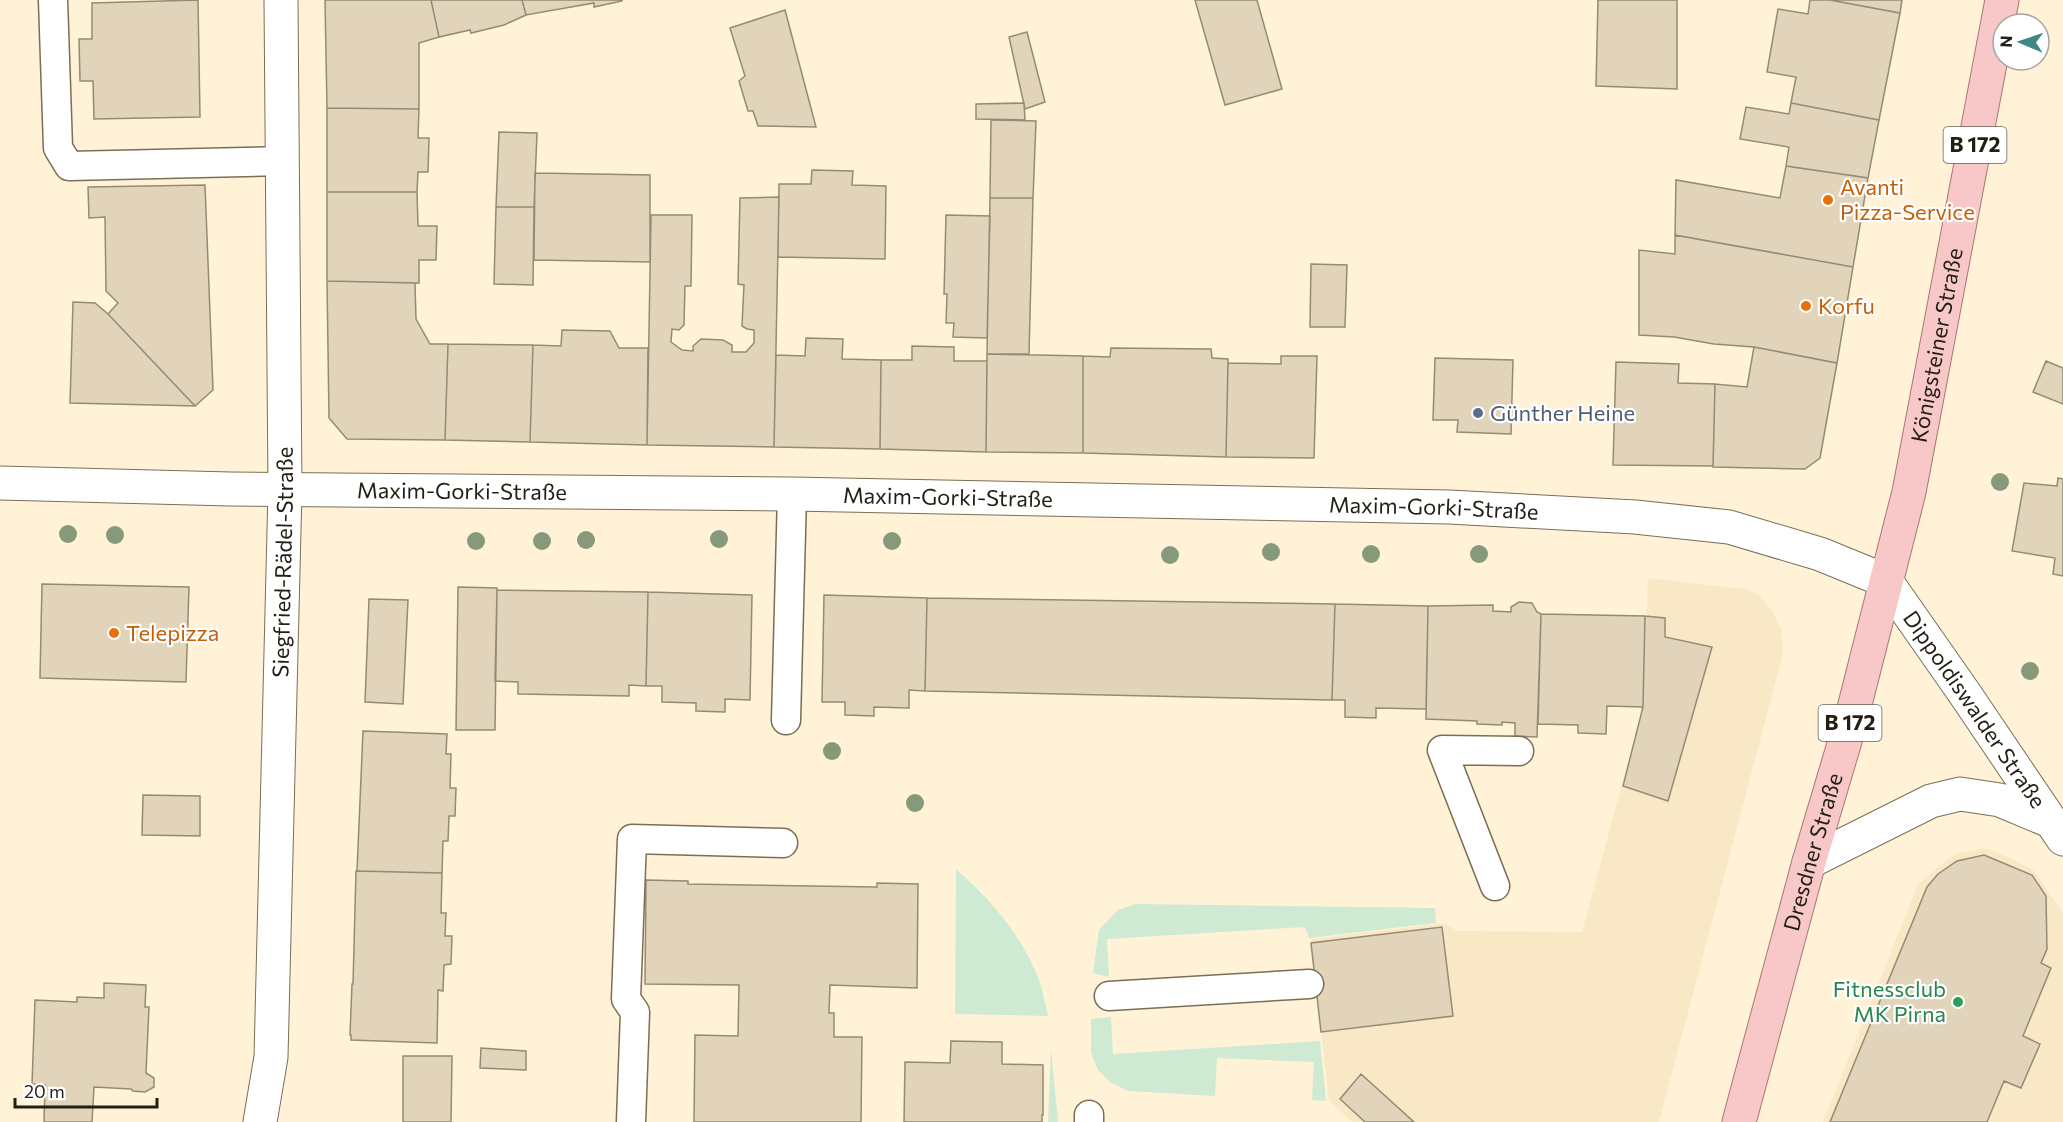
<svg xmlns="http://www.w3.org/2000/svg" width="2063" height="1122" font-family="Commissioner,sans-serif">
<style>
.built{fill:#f9e8c6}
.green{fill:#cfead3}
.building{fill:#e1d4ba;stroke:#968a72;stroke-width:1.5}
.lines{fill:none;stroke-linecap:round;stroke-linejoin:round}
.service-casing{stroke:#7a6e56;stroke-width:31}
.minor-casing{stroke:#7a6e56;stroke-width:35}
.tertiary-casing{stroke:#7a6e56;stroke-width:35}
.secondary-casing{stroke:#7a6e56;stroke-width:35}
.primary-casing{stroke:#aa7572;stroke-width:35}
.service{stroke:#fff;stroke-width:28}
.minor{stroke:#fff;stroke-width:33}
.tertiary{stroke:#fff;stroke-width:33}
.secondary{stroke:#fff;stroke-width:33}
.primary{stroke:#f8c8c9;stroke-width:33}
.tree{fill:#87997b}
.food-dot{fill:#e8710a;stroke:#fff;stroke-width:2}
.service-dot{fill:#5c6f8a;stroke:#fff;stroke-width:2}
.leisure-dot{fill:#2e9e5b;stroke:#fff;stroke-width:2}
.labels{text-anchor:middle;stroke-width:4.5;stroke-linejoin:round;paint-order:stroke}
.shield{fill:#fff;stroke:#65625a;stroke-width:1.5}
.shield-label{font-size:21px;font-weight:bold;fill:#231e14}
.food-label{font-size:22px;fill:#c56008;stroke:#fff;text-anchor:start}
.street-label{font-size:22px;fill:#231e14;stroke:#fff}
.service-label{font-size:22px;fill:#4e5e75;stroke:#fff;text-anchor:start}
.leisure-label{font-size:22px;fill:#27864d;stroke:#fff;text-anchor:end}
</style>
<rect width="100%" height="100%" fill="#fff2d7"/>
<path class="built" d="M1648,578l97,11 15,6 13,17 8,16 2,26 -124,468h-307l-23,-21 -18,-162 135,-16 11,8 125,1 61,-225z
M1985,848l26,10 23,13 29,42v209h-240l95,-238 36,-30z"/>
<path class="green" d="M956,869c35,31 66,66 83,111 4,11 6,24 9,36l-93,-2z
M1136,904l299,4 1,15 -127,15 -4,-11 -198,12 2,38 -16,-4 6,-43 19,-20z
M1111,1017l2,37 207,-13 6,60 -14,-1 2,-38 -97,-4 -2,38 -87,-5 -18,-9 -12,-12 -7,-17v-34z
M1051,1048l7,74h-10z"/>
<path class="building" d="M198,0l2,117 -106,2 -1,-38h-13l-1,-42h13v-36z
M325,0h106l8,37 -20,6v66l-92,-1z
M431,0h91l4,15 -22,10 -33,8 -1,-3 -31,7z
M522,0h100v1l-28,6v-4l-68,12z
M1195,0h62l25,89 -57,16z
M1598,0h79v89l-81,-3z
M1810,0h20l70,13 -21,107 -88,-17 5,-26 -29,-5 11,-63 30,5z
M1830,0h72l-2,13z
M785,10l31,117 -58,-1 -5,-15h-5l-9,-30 6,-5 -15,-48z
M1027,32l18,70 -20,7 -16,-72z
M1024,103l1,17 -49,-1v-15z
M1791,103l88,17 -11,58 -82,-12 3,-19 -49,-8 6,-32 43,7z
M327,108l92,1 -1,29h11l-1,34h-10l-1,20h-90z
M991,120l45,1 -3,77h-43z
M499,132l38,1 -3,74h-38z
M1786,166l82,12 -15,89 -178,-32 1,-55 104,18z
M812,170l41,1 -1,14 34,1 -1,73 -107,-2 1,-73h32z
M535,173l115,2v87l-116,-2z
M205,185l8,205 -18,16 -87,-92 10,-11 -12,-12 -1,-74 -16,1 -1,-31z
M327,192h90l1,34h19l-1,34h-17v23l-92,-2z
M779,197l-5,250 -127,-2 4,-230h41l-1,71h-6l-1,39 -5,5 -7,-1 -1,13 11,8 11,1v-5l8,-7 22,1 9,5v7h14l8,-9v-13l-7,-1 -5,-3 2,-41 -6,-1 2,-86z
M990,198h43l-4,156h-42z
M496,207h38l-1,78 -39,-1z
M946,215l44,1 -3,122 -34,-1 1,-14h-8l1,-29h-3z
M1675,235l178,32 -16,96 -83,-16 -40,-3 -40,-7 -35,-2v-85l36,4z
M1311,264l36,1 -2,62h-35z
M327,281l88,2 1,36 14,25h18l-3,96 -98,-1 -18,-21z
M73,302l22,1 13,11 87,92 -125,-3z
M562,330l48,1 9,17h29l-1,97 -117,-3 3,-97 28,1z
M806,338l37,1 -1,20 39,1 -1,89 -106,-2 2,-92 29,1z
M448,344l85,1 -3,97 -85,-2z
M912,346l42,1v14h33l-1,91 -106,-3 1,-89h31z
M1754,347l83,16 -17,95 -15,11 -92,-2 2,-83 32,3z
M1111,348l100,1 1,9 16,1 -2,98 -143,-4v-97l27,1z
M987,354l96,2v97l-97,-1z
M1281,356h36l-3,102 -88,-1 2,-94 53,1z
M1435,358l78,2 -2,74 -54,-2 1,-12h-25z
M2046,361l17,7v36l-30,-12z
M1616,362l63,2 -1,19 37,1 -2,82 -100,-1z
M2058,478l5,1v97l-10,-2 2,-16 -43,-7 12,-68 33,3z
M42,584l147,3 -3,95 -146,-4z
M458,587l39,1 -2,142h-39z
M497,590l151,2 -2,94 -17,-1v11l-111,-2v-12l-23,-1z
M648,592l104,3 -2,105 -25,-1v13l-29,-1v-8l-34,-1v-16h-16z
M824,595l103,3 -2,93 -16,-1v18l-35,-1v9l-29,-1v-13h-23z
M927,598l408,6 -3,96 -407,-9z
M369,599l39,1 -5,104 -38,-2z
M1519,602l13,1 5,9 4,2 -4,123 -22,-1v-13l-13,-1v3l-25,-1v-3l-51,-2 2,-113 65,-1v6l18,1v-5z
M1335,604l93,2 -2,103 -50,-1v10l-31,-1v-17h-13z
M1541,614l104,2 -2,91 -36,-1 -1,28 -28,-1v-8l-40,-1z
M1645,616l20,2v19l47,10 -44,154 -45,-15 20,-79z
M363,731l84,3 -1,20h5l-1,34h6l-1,28h-6l-1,25h-5l-1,32 -85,-2z
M143,795l57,1v40l-58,-1z
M1984,855l48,20 14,21 1,53 -6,14 10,5 -28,68 17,8 -19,44 -17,-7 -17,41h-157l97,-235 11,-13 19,-13z
M356,871l86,2 -1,40h5l-1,23h7l-1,28 -7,1 -1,26 -5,-1 -1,53 -86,-3v-5h-1l2,-51h1z
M646,880l42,1v3l189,3v-4l41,1 -1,104 -87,-3 -1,28h5v24h28l-1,85h-167l1,-87 43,1 1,-51 -94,-1z
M1442,927l11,89 -132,16 -10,-89z
M104,983l42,2 -1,22h4l-3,66 8,5v9l-9,5 -12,-1 -2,-2 -37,-2 -2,35h-48l1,-37 -13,-1 3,-84 42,2v-5l27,1z
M951,1041l51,1v22l41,1v50h-1v7h-138l1,-60 45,1z
M481,1048l45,3v19l-46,-2z
M403,1056h49l-1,66h-48z
M1361,1074l53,48h-49l-25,-23z"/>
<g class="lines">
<g class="service-casing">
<path id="service" d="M53,0l5,148 11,18 214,-5
M786,720l6,-226
M1495,886l-53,-136 77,1
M1109,996l200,-12
M631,1122l4,-110 -9,-13 6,-160 151,4
M1089,1122v-7"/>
</g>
<g class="minor-casing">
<g id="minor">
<path id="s1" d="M260,1122l11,-65 14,-567 -4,-490"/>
</g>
</g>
<g class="tertiary-casing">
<g id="tertiary">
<path id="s2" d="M1886,581l79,113 98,145"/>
<path d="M1809,862l122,-61 29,-7 40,6 50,21"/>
</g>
</g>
<g class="secondary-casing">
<g id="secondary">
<path id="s3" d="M0,483l230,6 562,5 657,13 186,10 94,10 91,27 66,27"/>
</g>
</g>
<g class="primary-casing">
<g id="primary">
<path id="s4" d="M1739,1122l70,-260 41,-138 59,-232 93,-492"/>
</g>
</g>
<use href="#service" class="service"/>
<use href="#minor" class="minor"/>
<use href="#tertiary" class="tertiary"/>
<use href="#secondary" class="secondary"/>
<use href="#primary" class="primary"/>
</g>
<g class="tree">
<circle cx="2000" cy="482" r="9"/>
<circle cx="68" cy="534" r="9"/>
<circle cx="115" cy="535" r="9"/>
<circle cx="719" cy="539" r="9"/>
<circle cx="586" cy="540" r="9"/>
<circle cx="476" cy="541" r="9"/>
<circle cx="542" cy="541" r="9"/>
<circle cx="892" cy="541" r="9"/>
<circle cx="1271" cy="552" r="9"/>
<circle cx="1371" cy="554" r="9"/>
<circle cx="1479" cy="554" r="9"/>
<circle cx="1170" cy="555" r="9"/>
<circle cx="2030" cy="671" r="9"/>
<circle cx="832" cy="751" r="9"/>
<circle cx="915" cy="803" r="9"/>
</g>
<g class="food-dot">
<circle cx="1828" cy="200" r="6"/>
<circle cx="1806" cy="306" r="6"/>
<circle cx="114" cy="633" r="6"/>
</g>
<circle class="service-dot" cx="1478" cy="413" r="6"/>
<circle class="leisure-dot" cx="1958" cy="1002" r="6"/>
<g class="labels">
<g class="shield">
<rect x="1943.5" y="127" width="63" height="36" rx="4.5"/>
<rect x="1818.5" y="705" width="63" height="36" rx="4.5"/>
</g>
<g class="shield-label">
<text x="1975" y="152">B 172</text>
<text x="1850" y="730">B 172</text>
</g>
<g class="food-label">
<text x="1840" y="195">Avanti<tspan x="1840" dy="25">Pizza-Service</tspan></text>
<text x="1818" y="314">Korfu</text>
<text x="126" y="641">Telepizza</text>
</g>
<g class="street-label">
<text dy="8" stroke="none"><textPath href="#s4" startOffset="802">Königsteiner Straße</textPath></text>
<text dy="8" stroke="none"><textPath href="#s3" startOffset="462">Maxim-Gorki-Straße</textPath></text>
<text dy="8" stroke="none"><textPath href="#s3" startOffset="948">Maxim-Gorki-Straße</textPath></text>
<text dy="8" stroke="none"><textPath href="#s3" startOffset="1434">Maxim-Gorki-Straße</textPath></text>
<text dy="8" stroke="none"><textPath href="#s1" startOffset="561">Siegfried-Rädel-Straße</textPath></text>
<text dy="8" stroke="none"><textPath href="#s2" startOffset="156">Dippoldiswalder Straße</textPath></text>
<text dy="8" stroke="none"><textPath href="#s4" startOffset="280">Dresdner Straße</textPath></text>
</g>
<g class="service-label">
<text x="1490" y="421">Günther Heine</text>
</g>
<g class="leisure-label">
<text x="1946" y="997">Fitnessclub<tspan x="1946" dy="25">MK Pirna</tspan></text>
</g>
</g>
<g transform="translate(2021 42) rotate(272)"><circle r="28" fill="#ffffff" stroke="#a7a5a1" stroke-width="1.5"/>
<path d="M0-4.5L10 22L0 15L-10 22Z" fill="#408783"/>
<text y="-9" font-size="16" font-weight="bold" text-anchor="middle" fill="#231e14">N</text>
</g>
<path d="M15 1098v9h142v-9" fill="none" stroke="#231e14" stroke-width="3"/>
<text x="24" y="1098" font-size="18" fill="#231e14" stroke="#ffffff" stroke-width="4.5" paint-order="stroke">20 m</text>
</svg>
